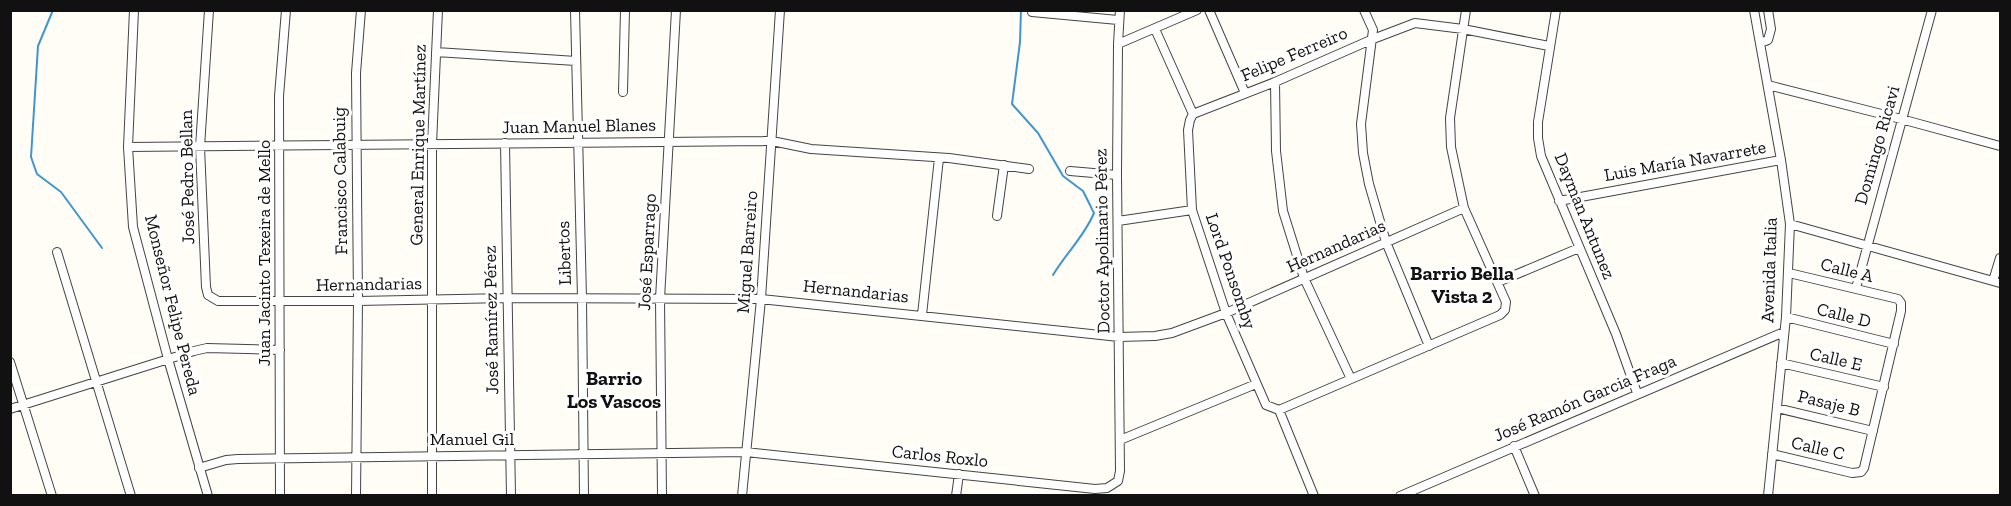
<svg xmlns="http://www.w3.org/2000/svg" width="2011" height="506" font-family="'Zilla Slab',serif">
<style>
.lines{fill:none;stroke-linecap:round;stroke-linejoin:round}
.stream{stroke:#3f96cf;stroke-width:2}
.minor-casing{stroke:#444;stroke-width:10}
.minor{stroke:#fff;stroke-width:8}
.labels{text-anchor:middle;stroke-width:6;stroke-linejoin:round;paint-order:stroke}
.street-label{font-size:18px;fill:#111;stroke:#fff}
.neighbourhood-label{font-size:20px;font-weight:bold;fill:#111;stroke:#fff}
</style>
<rect width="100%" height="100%" fill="#fffdf5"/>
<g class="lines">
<path class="stream" d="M53,10l-15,36 -7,111 6,17 24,18 41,56
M1021,10l-1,32 -8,62 26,29 25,43 20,15 11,22c-10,24 -28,40 -41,62"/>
<g class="minor-casing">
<path id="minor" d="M134,10l-6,137 5,80 35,132 40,137
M209,10l-9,137 6,140 2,8 10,6h140l149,-3 254,1 358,38 36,-1 17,-3 54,-20 238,-105
M575,10l7,288 2,198
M1209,10l36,83
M1364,10l9,20 -12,94 2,29 6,31 17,58 43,104
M1556,10l-18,112v16l3,18 75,178 21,59
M1754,10l27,150 9,64 -4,93 -18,179
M1032,12l86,8
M1155,29l38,85
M1760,43l8,-3 3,-11 -3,-19
M1118,44l79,-34
M436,52l140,9
M1275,82l1,69 7,60 21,67 47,101
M1768,85l133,34 99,27
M623,92l2,-82
M1193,114l82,-32 98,-43 42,-16 48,6 86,17
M1193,114l-3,6 -2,10 4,80 34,103 40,92 13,5
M505,143l6,353
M128,147l644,-6 39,8 138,9 80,11
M1070,171l47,4
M1559,201l222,-41
M997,216l7,-51
M1118,221l74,-11
M1790,224l210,59
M57,252l74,244
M1993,281l7,-23
M1498,282l81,-34
M1856,288l76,-278
M922,315l17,-157
M1786,317l108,27
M10,362l42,134
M1781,363l103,24
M1777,408l96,23
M10,409l184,-58 13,-3 73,2
M1279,410l221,-95 5,-5 1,-8 -42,-94 -13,-61 -1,-29 16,-108
M1279,410l35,86
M1120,440l136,-56
M1514,446l21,50
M1772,454l80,19 9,-1 3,-4 37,-157v-8l-3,-4 -109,-26
M199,468l27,-8 12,-1 508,-7 349,37 12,-1 11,-7 2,-10 -3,-296 1,-131 2,-34
M280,496l-1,-400 7,-86
M356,496l2,-195 -2,-228 5,-63
M432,496v-352l6,-134
M662,496l-2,-197 16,-289
M742,496l19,-197 19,-289
M956,496l3,-22
M1400,496l384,-164"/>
</g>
<use href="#minor" class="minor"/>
</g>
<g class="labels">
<g class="street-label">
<text transform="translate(1294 54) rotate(-23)" y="6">Felipe Ferreiro</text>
<text transform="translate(579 126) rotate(-1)" y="6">Juan Manuel Blanes</text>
<text transform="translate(418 145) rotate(-89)" y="6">General Enrique Martínez</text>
<text transform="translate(1877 145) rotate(-74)" y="6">Domingo Ricavi</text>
<text transform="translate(1685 161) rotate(-10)" y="6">Luis María Navarrete</text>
<text transform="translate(187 177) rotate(-91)" y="6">José Pedro Bellan</text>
<text transform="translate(340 181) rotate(-91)" y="6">Francisco Calabuig</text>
<text transform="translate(1585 216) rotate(68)" y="6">Dayman Antunez</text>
<text transform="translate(1102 241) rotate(-91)" y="6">Doctor Apolinario Pérez</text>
<text transform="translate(1336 246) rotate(-24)" y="6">Hernandarias</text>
<text transform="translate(647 252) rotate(-87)" y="6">José Esparrago</text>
<text transform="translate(747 252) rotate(-86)" y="6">Miguel Barreiro</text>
<text transform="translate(264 253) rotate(-90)" y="6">Juan Jacinto Texeira de Mello</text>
<text transform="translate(564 253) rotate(-92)" y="6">Libertos</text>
<text transform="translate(1769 270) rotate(-88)" y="6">Avenida Italia</text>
<text transform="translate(1847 270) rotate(14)" y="6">Calle A</text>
<text transform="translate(1231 271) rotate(71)" y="6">Lord Ponsomby</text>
<text transform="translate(369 284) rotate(-1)" y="6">Hernandarias</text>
<text transform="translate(856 291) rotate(6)" y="6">Hernandarias</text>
<text transform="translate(173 305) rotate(76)" y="6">Monseñor Felipe Pereda</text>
<text transform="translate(1844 315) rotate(14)" y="6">Calle D</text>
<text transform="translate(491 320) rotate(-91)" y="6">José Ramírez Pérez</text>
<text transform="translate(1836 359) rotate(13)" y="6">Calle E</text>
<text transform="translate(1585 398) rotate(-23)" y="6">José Ramón Garcia Fraga</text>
<text transform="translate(1829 403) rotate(14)" y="6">Pasaje B</text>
<text x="472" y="445">Manuel Gil</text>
<text transform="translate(1818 448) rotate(13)" y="6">Calle C</text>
<text transform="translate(940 456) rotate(6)" y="6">Carlos Roxlo</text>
</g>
<g class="neighbourhood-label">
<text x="1462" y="280">Barrio Bella<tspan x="1462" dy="23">Vista 2</tspan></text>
<text x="614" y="385">Barrio<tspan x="614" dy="23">Los Vascos</tspan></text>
</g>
</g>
<rect width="2011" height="506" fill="none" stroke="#111111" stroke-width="24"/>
</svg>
